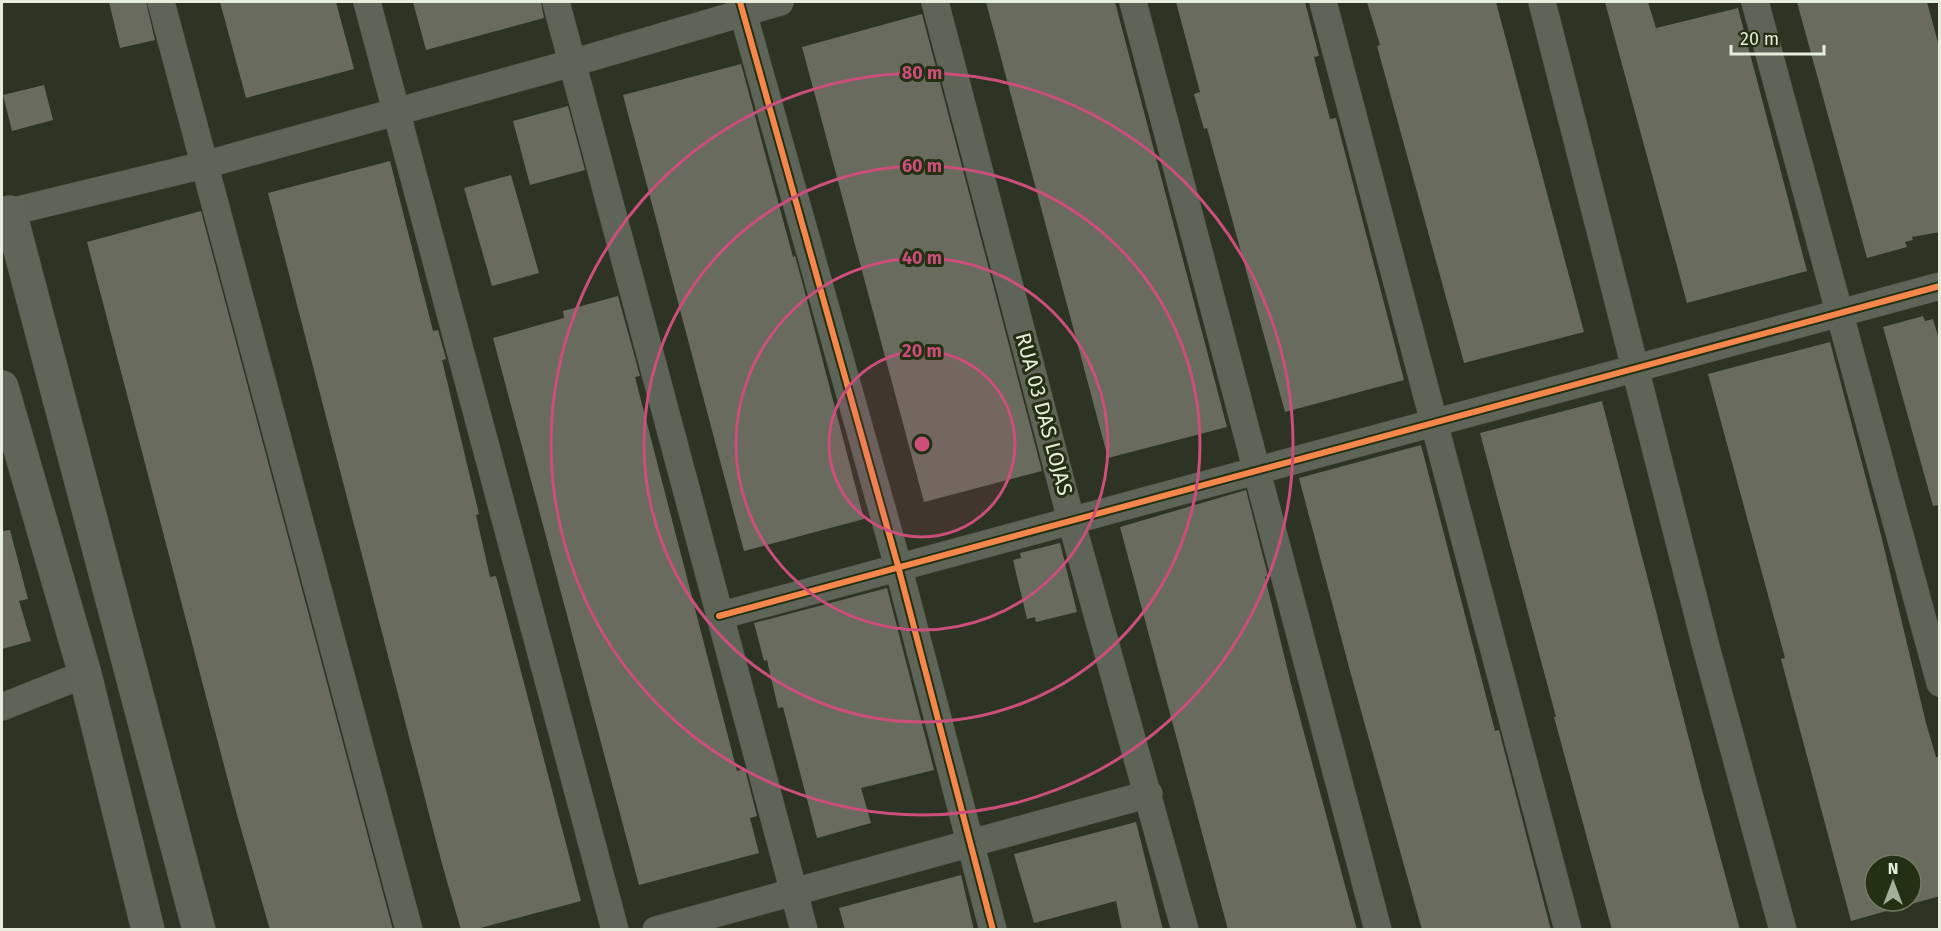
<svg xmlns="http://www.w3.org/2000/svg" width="1941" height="931" font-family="'Fira Sans',sans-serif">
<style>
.building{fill:#686b5d;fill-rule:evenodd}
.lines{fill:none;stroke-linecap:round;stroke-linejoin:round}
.street-casing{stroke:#4b5142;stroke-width:28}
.secondary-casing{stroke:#4b5142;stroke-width:34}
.street{stroke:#5f6458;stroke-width:27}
.secondary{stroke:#5f6558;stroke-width:33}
.cycleway-casing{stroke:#243013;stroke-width:10}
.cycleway{stroke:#f5874c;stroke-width:6}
.ring{fill:none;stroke:#cb4e7b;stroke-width:3}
.labels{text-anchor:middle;stroke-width:6;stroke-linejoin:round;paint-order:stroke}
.street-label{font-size:21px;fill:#e5eedc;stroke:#243013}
.centre{fill:#cb4e7b;stroke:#243013;stroke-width:3}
.ring-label{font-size:18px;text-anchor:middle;font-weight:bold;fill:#cb4e7b;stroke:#243013;stroke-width:6;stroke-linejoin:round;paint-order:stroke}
</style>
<rect width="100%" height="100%" fill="#2d3423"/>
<path class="building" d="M109,2h37l9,38 -35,8z
M220,2h116l18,67 -108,29z
M413,2h128l3,16 -118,32z
M986,2h129l112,425 -119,31z
M1176,2h129l14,54 -5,1 16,62 6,-1 68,262 -119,32 -78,-284 -3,1 -10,-35 6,-2z
M1367,2h129l88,330 -120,31 -87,-317 3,-1z
M1605,2h43l8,26 82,-20 69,263 -120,32z
M1797,2h130l13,48v182l-28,5 1,3 -8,2 2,5 -40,11z
M922,14l120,457 -118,31 -122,-455z
M741,64l52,193 2,-1 8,29 61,234 -120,32 -121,-456z
M44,85l9,35 -41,11 -9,-36z
M568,106l17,64 -55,15 -17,-64z
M390,161l43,170 5,-1 8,29 -4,1 37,154 -3,1 14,62 6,-1 85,325 -108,29h-12l-19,-66 -174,-671z
M511,175l28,98 -47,13 -28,-98z
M201,211l192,719h-123l-33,-115 -150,-573z
M618,296l22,80 -5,1 102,394 8,-2 12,47 -7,2 9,35 -120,32 -146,-547 71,-20 -1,-7z
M1923,316l2,5 8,-2 7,24v162l-7,1 -50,-179z
M1830,342l51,193 45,188 10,34h4v139l-89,25 -70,-262 4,-1 -77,-284zM1875,865h36v36h-36z
M1602,401l98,381 40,148h-128l-58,-213h2l-76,-284z
M1421,445l74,286 4,-1 52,200h-129l-72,-259 -51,-193z
M1246,490l22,86 -3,1 27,111 65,242h-129l-108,-403z
M10,530l18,69 -9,2 12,40 -29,8v-118z
M1060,543l17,69 -41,10 -1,-5 -8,2 -14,-59 8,-2 -1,-5z
M887,588l47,182 -73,18 10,35 -54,15 -34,-131 -5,1 -11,-48 -3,1 -10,-38z
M1136,822l27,108h-41l-6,-29 -82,22 -20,-69z
M961,875l13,55h-129l-6,-22z"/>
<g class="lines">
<g class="street-casing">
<path id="street" d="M161,2l248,928
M367,2l248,928
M556,2l248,928
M740,2l158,564 95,364
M935,2l136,518 114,410
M1133,2l245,928
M1323,2l245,928
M1542,2l164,645 77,283
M1755,2l185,681
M2,214l202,-49 368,-102 208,-61
M719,616l1221,-330
M2,707l83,-33
M656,930l493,-136"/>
</g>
<g class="secondary-casing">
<path id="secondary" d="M10,212l189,718
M2,387l83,287 63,256"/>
</g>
<use href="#street" class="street"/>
<use href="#secondary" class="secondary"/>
<g class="cycleway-casing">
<path id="cycleway" d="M740,2l158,564 95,364
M719,616l1221,-330"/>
</g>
<use href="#cycleway" class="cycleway"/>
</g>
<circle cx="922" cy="444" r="93" fill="#cb4e7b" fill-opacity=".12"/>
<g class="ring">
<circle cx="922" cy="444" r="93"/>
<circle cx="922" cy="444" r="186"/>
<circle cx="922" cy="444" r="278"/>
<circle cx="922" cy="444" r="371"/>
</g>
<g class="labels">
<g class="street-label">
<text transform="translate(1044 414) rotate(75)" y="7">RUA 03 DAS LOJAS</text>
</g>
</g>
<circle cx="922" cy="444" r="9" class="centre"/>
<g class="ring-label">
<text x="922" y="79">80 m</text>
<text x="922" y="172">60 m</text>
<text x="922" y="264">40 m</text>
<text x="922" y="357">20 m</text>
</g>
<rect width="1941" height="931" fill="none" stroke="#e5eedc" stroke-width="6"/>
<g transform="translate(1893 883)"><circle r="28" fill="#243013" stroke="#717c63" stroke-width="1.5"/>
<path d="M0-4.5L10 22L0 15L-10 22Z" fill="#a5ad9b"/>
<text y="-9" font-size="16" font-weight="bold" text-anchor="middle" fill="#e5eedc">N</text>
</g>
<path d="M1731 45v9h93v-9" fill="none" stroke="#e5eedc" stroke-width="3"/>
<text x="1740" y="45" font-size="18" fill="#e5eedc" stroke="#243013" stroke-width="4.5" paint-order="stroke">20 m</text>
</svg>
